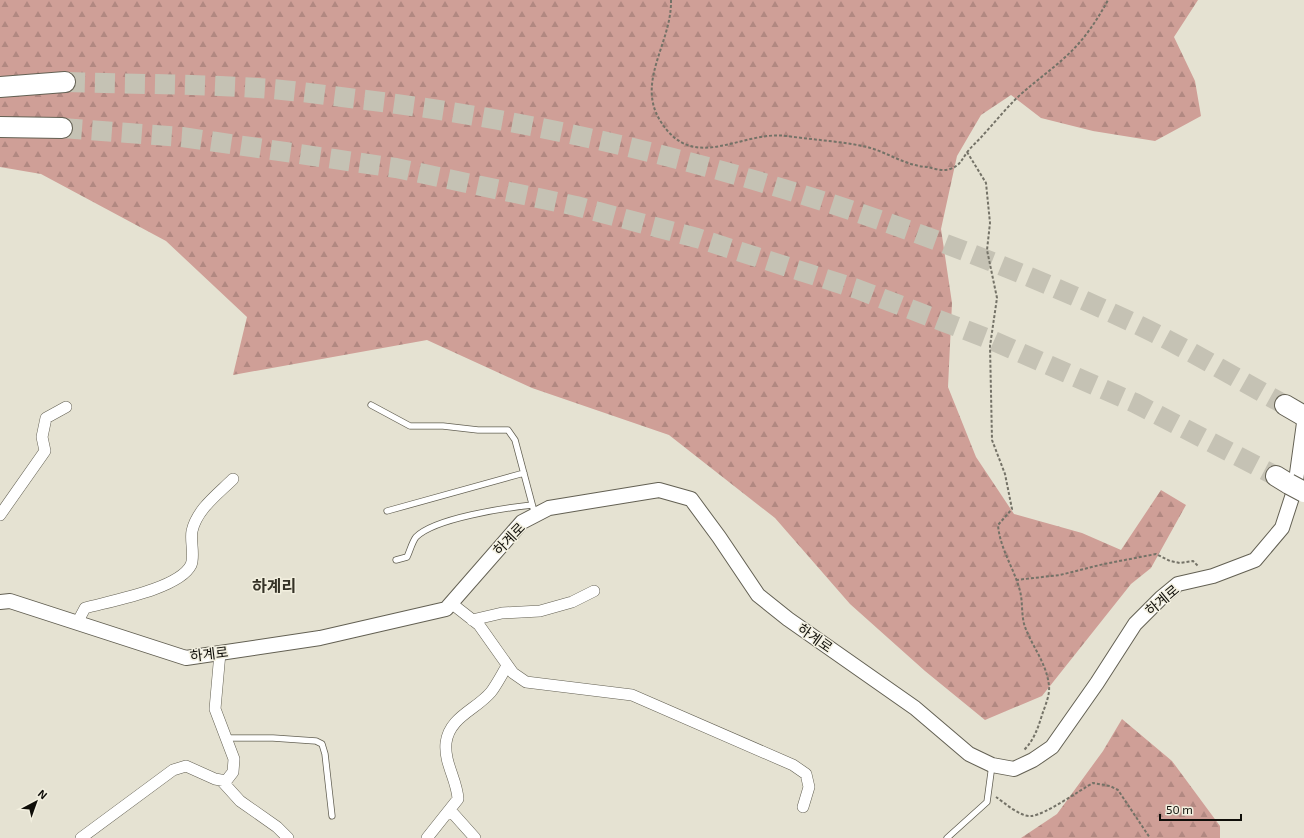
<svg xmlns="http://www.w3.org/2000/svg" width="1304" height="838" font-family="'Exo 2','Noto Sans KR',sans-serif">
<style>
.forest{fill:url(#forest-firs)}
.lines{fill:none;stroke-linecap:round;stroke-linejoin:round}
.motorway-tunnel{stroke:#c5c2b4;stroke-width:20;stroke-dasharray:20 10;stroke-linecap:butt}
.service-casing{stroke:#636053;stroke-width:7}
.minor-casing{stroke:#636053;stroke-width:12}
.tertiary-casing{stroke:#636053;stroke-width:16}
.motorway-casing{stroke:#636053;stroke-width:22}
.path{stroke:#747267;stroke-width:2;stroke-dasharray:3 2;stroke-linecap:butt}
.service{stroke:#fff;stroke-width:5.5}
.minor{stroke:#fff;stroke-width:11}
.tertiary{stroke:#fff;stroke-width:14}
.motorway{stroke:#fff;stroke-width:20}
.motorway-bridge-casing{stroke:#636053;stroke-width:22;stroke-linecap:butt}
.motorway-bridge{stroke:#fff;stroke-width:20}
.labels{text-anchor:middle;stroke-width:3;stroke-linejoin:round;paint-order:stroke}
.street-label{font-size:14px;fill:#0f0e09;stroke:#f2efdf}
.quarter-label{font-size:16px;font-weight:bold;fill:#353226;stroke:#f2efdf}
</style>
<defs>
<pattern id="forest-firs" width="22" height="20" patternUnits="userSpaceOnUse"><rect width="22" height="20" fill="#cf9f97"/><path d="M5 1l3.5 6h-7zM16 11l3.5 6h-7z" fill="#b18881"/></pattern>
</defs>
<rect width="100%" height="100%" fill="#e5e2d2"/>
<path class="forest" d="M0,0h1198l-24,37 21,44 6,35 -46,25 -62,-10 -52,-13 -30,-23 -30,20 -24,41 -16,73 11,74 -4,84 28,70 38,57 68,19 39,17 40,-60 25,15 -35,63 -20,16 -89,112 -57,24 -60,-49 -75,-67 -75,-86 -106,-83 -137,-47 -105,-48 -194,35 14,-58 -81,-76 -125,-67 -41,-7z
M1122,719l50,42 48,65v12h-199l36,-24 46,-63z"/>
<g class="lines">
<path class="motorway-tunnel" d="M65,82c64,2 129,2 193,6 36,2 72,8 108,12 265,32 531,112 772,225 50,24 98,53 147,80
M62,128l120,9 214,31 180,38 121,32 160,51 132,50 146,64 141,73"/>
<g class="service-casing">
<path id="service" d="M371,405l39,21h33l35,4h30l7,10 20,75
M387,511l137,-38
M396,560l11,-3c3,-6 5,-15 9,-20 19,-19 89,-29 116,-32
M226,738h47l43,3 6,3 3,10 7,62
M947,838l40,-36 5,-37"/>
</g>
<g class="minor-casing">
<path id="minor" d="M0,515l45,-64 -3,-14 4,-19 20,-11
M451,603l28,22 34,48 13,9 106,13 161,70 13,9 3,13 -6,20
M472,620l30,-7 38,-2 32,-9 22,-11
M77,623l8,-15c25,-7 94,-19 106,-43 4,-9 -1,-24 1,-34 5,-22 26,-37 41,-52
M221,780l19,21 37,26 11,11
M450,810l25,28
M81,838l92,-68 13,-4 29,13 11,2 7,-9 1,-13 -19,-50 5,-56
M427,838l31,-39c-1,-19 -14,-36 -12,-56 3,-26 30,-33 45,-51 6,-8 11,-18 16,-26"/>
</g>
<g class="tertiary-casing">
<path id="tertiary" d="M0,602l10,-1 176,57 134,-20 126,-29 76,-87 27,-14 110,-18 32,9 28,38 39,58 30,24 127,89 54,46 23,11 22,4 19,-9 19,-13 45,-64 38,-59 26,-26 17,-14 35,-8 42,-16 27,-32 13,-40 9,-65"/>
</g>
<g class="motorway-casing">
<path id="motorway" d="M0,87l65,-5
M0,127l62,1
M1285,405l19,11
M1276,476l13,8"/>
</g>
<path class="path" d="M671,0c1,43 -36,82 -10,122 33,52 80,8 126,14 27,4 53,5 80,11 20,5 39,19 60,20 7,1 15,5 23,2 10,-3 12,-10 18,-18 5,-6 11,-11 16,-17 12,-13 23,-27 36,-39 20,-18 43,-33 60,-53 11,-13 20,-27 28,-42
M967,152l19,31 4,40 -3,27 10,48 -7,48 2,94 13,34 7,35 -14,16c2,24 16,43 22,66 3,11 1,25 5,36 7,19 22,37 24,59 1,9 -4,20 -7,29 -4,13 -8,25 -18,35
M1016,580l44,-5 44,-11 52,-10 14,7 10,2 13,-2 6,6
M996,797c9,6 24,20 35,19 14,-1 49,-26 62,-33l17,3 8,4 32,48"/>
<use href="#service" class="service"/>
<use href="#minor" class="minor"/>
<use href="#tertiary" class="tertiary"/>
<use href="#motorway" class="motorway"/>
<g class="motorway-bridge-casing">
<path id="motorway-bridge" d="M1289,484l15,8"/>
</g>
<use href="#motorway-bridge" class="motorway-bridge"/>
</g>
<g class="labels">
<g class="street-label">
<text transform="translate(509 539) rotate(-46)" y="5">하계로</text>
<text transform="translate(1162 600) rotate(-40)" y="5">하계로</text>
<text transform="translate(815 638) rotate(35)" y="5">하계로</text>
<text transform="translate(209 654) rotate(-7)" y="5">하계로</text>
</g>
<g class="quarter-label">
<text x="274" y="592">하계리</text>
</g>
</g>
<g transform="translate(36 802) rotate(41)" stroke="#f2efdf" stroke-width="3" paint-order="stroke">
<path d="M0-3L7 15L0 10L-7 15Z" fill="#0f0e09"/>
<text y="-6" font-size="11" font-weight="bold" text-anchor="middle" fill="#0f0e09">N</text>
</g>
<path d="M1160 814v6h81v-6" fill="none" stroke="#0f0e09" stroke-width="2"/>
<text x="1166" y="814" font-size="12" fill="#0f0e09" stroke="#f2efdf" stroke-width="3" paint-order="stroke">50 m</text>
</svg>
